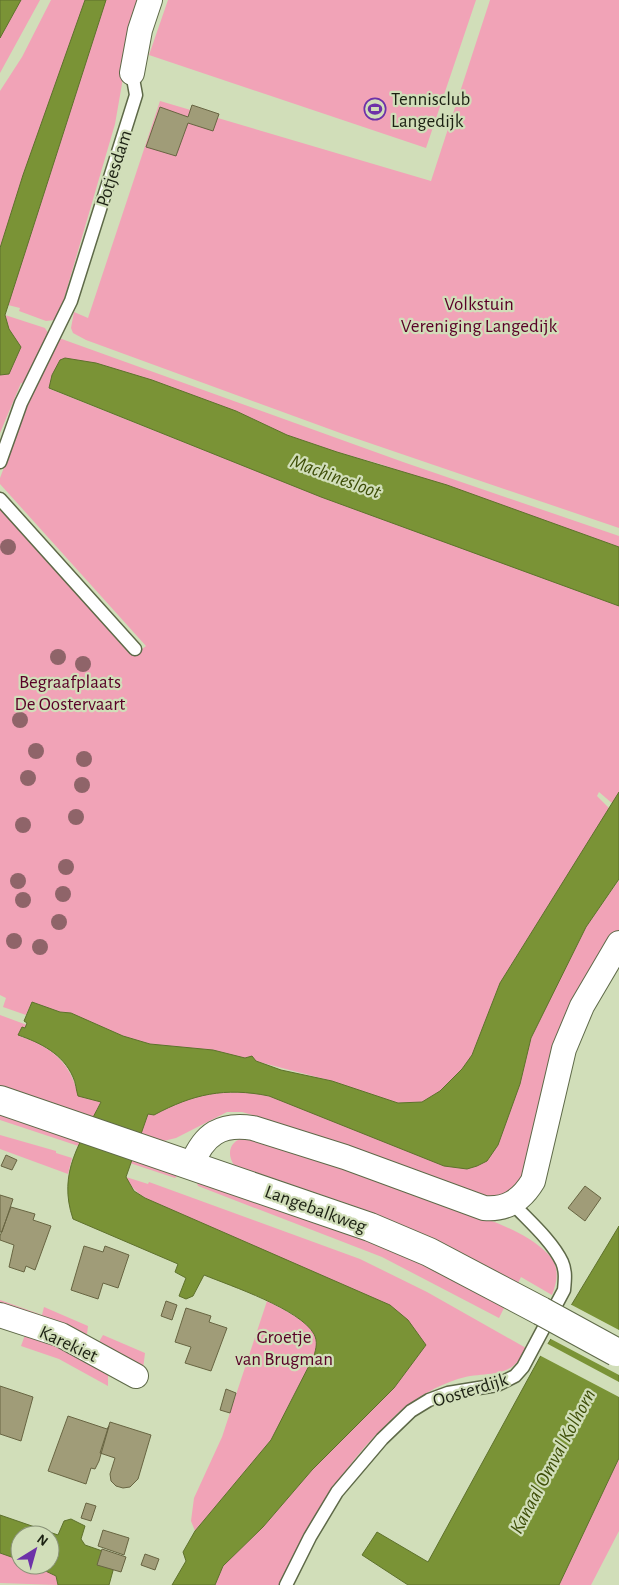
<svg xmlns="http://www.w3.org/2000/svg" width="619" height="1585" font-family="'Alegreya Sans',sans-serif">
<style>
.green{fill:#f1a3b7}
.water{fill:#7a9336;stroke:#5e712c}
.pier{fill:#d1deb9}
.building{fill:#a09c78;stroke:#686542}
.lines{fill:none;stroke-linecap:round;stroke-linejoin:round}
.lane-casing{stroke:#5e6948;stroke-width:15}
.street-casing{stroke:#5e6948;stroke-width:26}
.secondary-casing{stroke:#5e6948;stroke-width:30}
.lane{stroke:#fff;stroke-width:12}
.street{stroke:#fff;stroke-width:24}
.secondary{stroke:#fff;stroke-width:28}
.secondary-bridge-casing{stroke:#5e6948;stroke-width:30;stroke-linecap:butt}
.secondary-bridge{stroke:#fff;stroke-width:28}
.tree{fill:#8f6469}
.labels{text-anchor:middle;stroke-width:4.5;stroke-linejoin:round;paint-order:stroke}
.poi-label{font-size:19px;fill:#1c2113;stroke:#d1deb9;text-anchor:start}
.street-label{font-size:19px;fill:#1c2113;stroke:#d1deb9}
.park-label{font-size:19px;fill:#590027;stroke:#d1deb9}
.water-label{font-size:20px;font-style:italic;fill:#3e4e08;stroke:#d1deb9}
</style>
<rect width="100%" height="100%" fill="#d1deb9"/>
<path class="green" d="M21,0h19l-40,73v-35z
M51,0h34l-85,248v-157l22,-34z
M106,0h37l-17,61 -11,63 -54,185 -6,11 -9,1 -27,-10 1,-3 -12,-3z
M168,0h308l-50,148 -277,-93z
M490,0h129v528l-276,-94 -257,-94 -13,-7 -2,-5 3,-16 14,6 72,-217 271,80z
M5,315l40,13 3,5 -23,51 -4,-1 -21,50v-58l9,-1 12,-27 -12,-18z
M59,338l344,124 216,74v11l-50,-18 -189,-65 -43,-12 -50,-17 -51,-24 -84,-31 -56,-17 -44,12 -2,14 271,108 298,109v186l-6,12 -14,-12 -2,4 13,13 -110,174 -28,72 -10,14 -22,22 -18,11 -24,1 -66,-22 -119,-31 -63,-6 -27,-8 -52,-23 -11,-1 -28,-10 -6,13 -23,-8 3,-9 -6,-3v-486l133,147 13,-10 -146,-162v-6l33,-88z
M619,880v50l-26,42 -71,206 -8,9 -12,8 -13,3 -36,-7 -193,-74 -18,-5h-15l-51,26 -17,4 -19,-8 8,-21 6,2c39,-21 71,-28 115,-19l198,73 20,-9 11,-15 22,-61 11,-46 55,-111z
M0,1015l27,10 -8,11c29,9 51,25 58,56l24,10 -8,17 -93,-32z
M0,1115l180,58 -5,5 -175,-58z
M0,1135l56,16v2l16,5 -4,16 -68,-25z
M245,1138l23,6c64,21 128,42 191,65 29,11 65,21 88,44 13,12 11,27 5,42l-31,-18 -3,6 -158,-75 -126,-43c-8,-12 -4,-25 11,-27z
M126,1177l22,7 1,-2 211,77 67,33 99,56c-15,35 -42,21 -71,32 -18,6 -35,16 -50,27 -7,5 -13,12 -19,18 -48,45 -77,102 -107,160h-64l8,-19 40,-39 49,-57 82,-82 32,-43 -241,-129c-21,-10 -49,-16 -59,-39z
M195,1178l125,42 111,47 73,41 -5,10 -117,-61 -184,-71z
M0,1300l42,15 2,-8 44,19 -1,8 -4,5 -83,-32z
M267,1301c15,8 51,24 50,43 0,4 -2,8 -3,12l-43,84 -76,91 -4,-10 3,-23 28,-61z
M26,1332l82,38v16l-49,-27 -38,-13z
M103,1335l42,18 -2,16 -44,-22 1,-7z
M619,1458v73l-28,54h-32z
M0,1553l20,7v5c14,0 24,4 36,11l2,9 -58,-2z"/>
<path class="water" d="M0,0h21l-21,38z
M85,0h21l-101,315 4,14 12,18 -12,27 -9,1v-127l23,-73z
M65,358l31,5 56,17 84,31 51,24 50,17 110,33 172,62v59l-298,-109 -272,-109 3,-13 8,-15z
M619,792v87l-33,48 -55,111 -11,46 -22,61 -11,16 -10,5 -10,3 -23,-3 -175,-70c-44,-9 -76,-2 -115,19l-6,-1 -22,63 8,14 11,7 245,107 18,15 18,25 -32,43 -82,82 -49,57 -40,39 -8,19h-43l14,-24 -3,-9 12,-21 76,-91 43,-84c2,-8 4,-14 0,-22 -14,-25 -83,-48 -110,-59l-11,21 -7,3 -7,-3 7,-18 -11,-6 3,-8 -105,-45c-16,-47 8,-77 28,-117l-23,-6c-2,-6 -2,-13 -5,-19 -10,-23 -32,-34 -55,-42l4,-8 3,1 2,-5 -3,-2 8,-19 28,10 11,1 52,23 27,8 63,6 32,8 7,-2 4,5 25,9 51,11 66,22 24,-1 18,-11 22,-22 10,-14 28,-72z
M619,1226v232l-60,127h-151l-46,-30 15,-23 51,30 112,-205z
M0,1515l58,20 6,-14 7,-2 14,7 -4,13 4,6 32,11 -8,29h-51l-2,-9 -23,-11h17v-30h-30v25l-20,-7z"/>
<path class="pier" d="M568,1303l51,27v45l-70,-37z
M546,1343l73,39v15l-80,-42z"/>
<path class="building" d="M192,105l27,9 -6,17 -25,-8 -12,33 -30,-9 14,-40 28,10z
M6,1155l11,5 -5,10 -11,-4z
M585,1186l16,12 -16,23 -17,-13z
M0,1195l13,4 -11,33h-2z
M11,1207l24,7 -2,6 18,6 -16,44 -9,-4 -2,6 -15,-5 5,-22 -14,-5v-4z
M84,1246l19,6 2,-6 24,9 -11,33 -15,-5 -5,16 -27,-9z
M166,1301l11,4 -5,15 -11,-4z
M186,1308l25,8 -2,6 18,6 -16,43 -26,-8 6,-16 -16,-5z
M0,1386l33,11 -12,44 -21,-7z
M226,1389l10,4 -6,20 -10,-3z
M68,1416l39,13 2,-3 -10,35 -4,8 -4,-1 -5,16 -38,-13z
M110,1422l41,13 -13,44 -8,8 -7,1 -7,-2 -5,-5 -1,-7 5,-16 -15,-5z
M86,1503l10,3 -5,15 -10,-3z
M103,1530l26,8 -5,17 -26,-9z
M102,1549l24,8 -5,15 -24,-7z
M145,1554l14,5 -4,11 -14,-5z"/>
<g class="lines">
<g class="lane-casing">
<path id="lane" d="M0,462l21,-59 50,-102 65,-206 -4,-22
M0,499l135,150
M286,1585l24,-48 27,-45 45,-53 29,-28 18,-11 19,-7 49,-8 18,-9 8,-9 41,-77c1,-10 2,-19 -2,-28 -10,-21 -33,-41 -49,-58"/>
</g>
<g class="street-casing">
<path id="street" d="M132,73l8,-43 10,-30
M192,1164c12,-30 29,-41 61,-36l92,29 139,51c22,2 37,-7 49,-27l31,-132 18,-43 37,-63
M0,1315l61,20 75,41"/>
</g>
<g class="secondary-casing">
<path id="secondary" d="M0,1100l370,127 59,25 112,59"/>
</g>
<use href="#lane" class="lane"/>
<use href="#street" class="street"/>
<use href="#secondary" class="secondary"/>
<g class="secondary-bridge-casing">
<path id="secondary-bridge" d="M541,1311l75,41"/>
</g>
<use href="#secondary-bridge" class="secondary-bridge"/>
</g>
<g class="tree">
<circle cx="8" cy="547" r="8"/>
<circle cx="58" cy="657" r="8"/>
<circle cx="83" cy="664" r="8"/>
<circle cx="20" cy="720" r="8"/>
<circle cx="36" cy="751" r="8"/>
<circle cx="84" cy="759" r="8"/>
<circle cx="28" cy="778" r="8"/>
<circle cx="82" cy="785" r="8"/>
<circle cx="76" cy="817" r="8"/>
<circle cx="23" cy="825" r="8"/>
<circle cx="66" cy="867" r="8"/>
<circle cx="18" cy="881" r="8"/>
<circle cx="63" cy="894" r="8"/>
<circle cx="23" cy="900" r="8"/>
<circle cx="59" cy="922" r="8"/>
<circle cx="14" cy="941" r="8"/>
<circle cx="40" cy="947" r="8"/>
</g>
<defs>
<g id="stadium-ring" transform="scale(1.125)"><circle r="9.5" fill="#d1deb9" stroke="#6d32a8" stroke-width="1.5"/><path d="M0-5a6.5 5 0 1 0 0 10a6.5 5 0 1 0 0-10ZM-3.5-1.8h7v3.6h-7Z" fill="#6d32a8"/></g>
</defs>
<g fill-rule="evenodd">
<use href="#stadium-ring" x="375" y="109"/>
</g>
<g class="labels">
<g class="poi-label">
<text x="391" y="105">Tennisclub<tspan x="391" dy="22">Langedijk</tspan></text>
</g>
<g class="street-label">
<text transform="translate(113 168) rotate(-72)" y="7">Potjesdam</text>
<text transform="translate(316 1208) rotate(20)" y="7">Langebalkweg</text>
<text transform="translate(69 1343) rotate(25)" y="7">Karekiet</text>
<text transform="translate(470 1389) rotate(-17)" y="7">Oosterdijk</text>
</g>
<g class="park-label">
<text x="479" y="310">Volkstuin<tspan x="479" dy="22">Vereniging Langedijk</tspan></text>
<text x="70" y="688">Begraafplaats<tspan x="70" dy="22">De Oostervaart</tspan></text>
<text x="284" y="1343">Groetje<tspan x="284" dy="22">van Brugman</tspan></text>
</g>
<g class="water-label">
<text transform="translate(336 476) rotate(20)" y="7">Machinesloot</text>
<text transform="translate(552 1461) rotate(-62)" y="7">Kanaal Omval Kolhorn</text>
</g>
</g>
<g transform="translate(35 1550) rotate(37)"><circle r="24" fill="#d1deb9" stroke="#899277"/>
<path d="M0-4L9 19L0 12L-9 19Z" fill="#6d32a8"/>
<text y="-8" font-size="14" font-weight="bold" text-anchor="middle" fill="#1c2113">N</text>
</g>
</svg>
